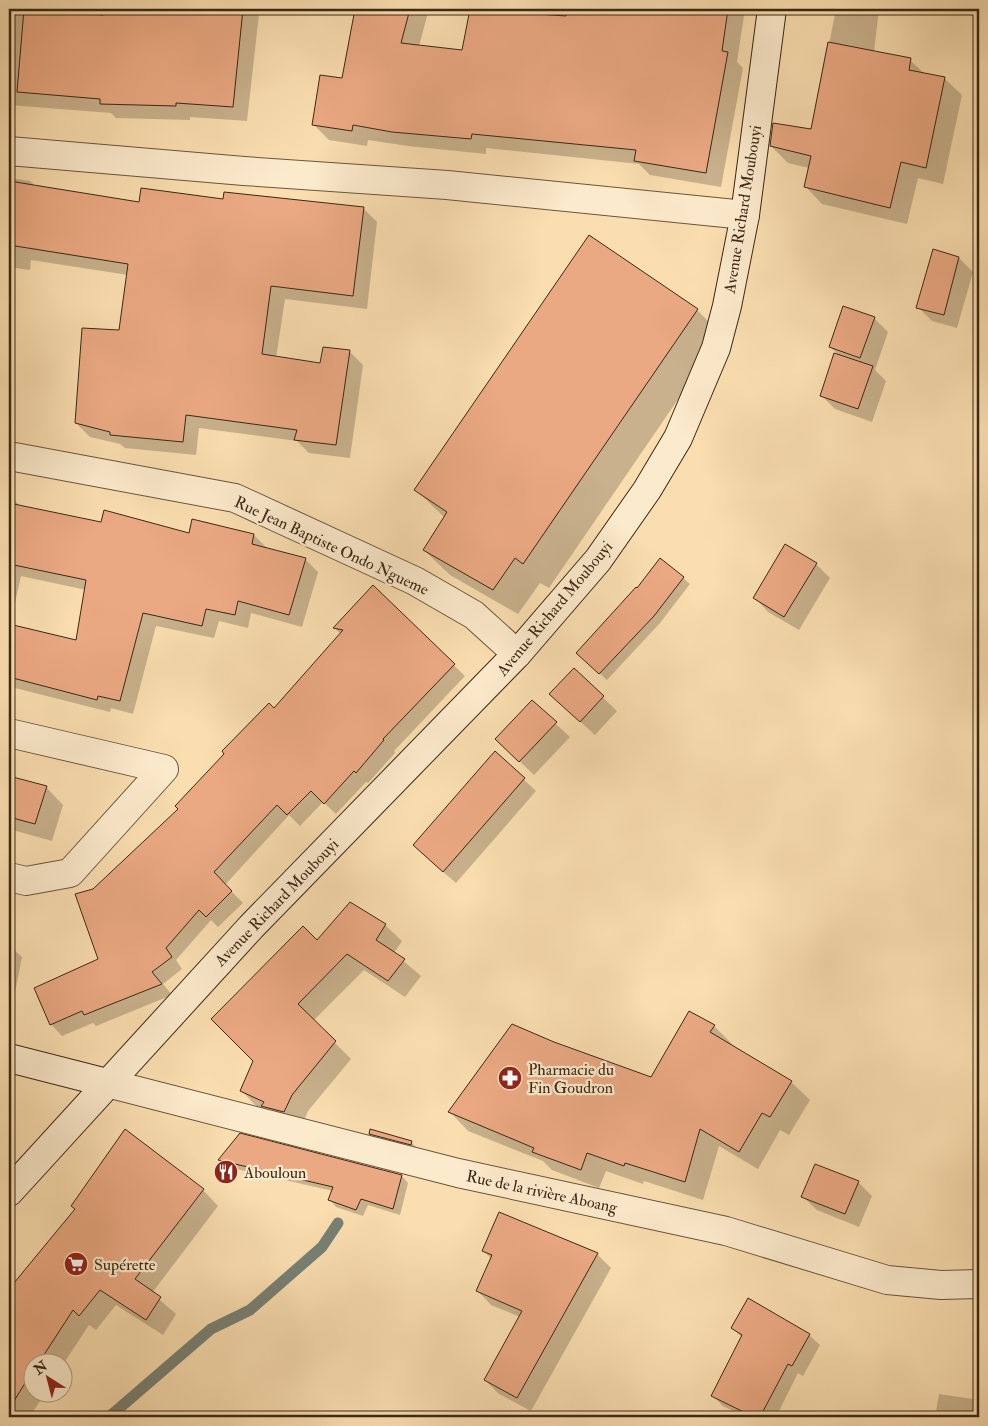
<svg xmlns="http://www.w3.org/2000/svg" width="988" height="1426" font-family="'IM FELL Double Pica',serif">
<style>
.shadow{fill:#0003;fill-rule:evenodd}
.lines{fill:none;stroke-linecap:round;stroke-linejoin:round}
.stream{stroke:#778074;stroke-width:11}
.building{fill:#eba983;stroke:#3a2816}
.street-casing{stroke:#6a563c;stroke-width:30}
.secondary-casing{stroke:#3a2816;stroke-width:30}
.street{stroke:#fceacc;stroke-width:28}
.secondary{stroke:#fceacc;stroke-width:28}
.labels{text-anchor:middle;stroke-width:4.5;stroke-linejoin:round;paint-order:stroke}
.street-label{font-size:16px;fill:#3a2816;stroke:#fceacc}
.poi-label{font-size:16px;fill:#3a2816;stroke:#fceacc;text-anchor:start}
</style>
<rect width="100%" height="100%" fill="#fadeb0"/>
<filter id="stains"><feTurbulence type="fractalNoise" baseFrequency=".004" numOctaves="4"/><feColorMatrix values="0 0 0 0 .2 0 0 0 0 .09 0 0 0 0 .02 0 0 0 .5 -.17"/></filter>
<radialGradient id="worn" r=".72"><stop offset=".6" stop-color="#630" stop-opacity="0"/><stop offset="1" stop-color="#630" stop-opacity=".3"/></radialGradient>
<path class="shadow" d="M9,9h25v2l70,5 95,-3 1,-4h54l5,5 -12,107 -57,-4v3l-74,-2 -5,-5 -102,-8z
M357,9h72l-10,37 44,5 8,-42h274l-8,53 6,6 -22,119 -71,-12 -11,-11 -153,-16v6l-78,-8 -40,-6 -1,6 -38,-6 -15,-15 29,-46z
M836,9h43l-5,43 36,8 15,14 19,4 18,17 -19,89 -25,-6 -11,46 -85,-20 -17,-18 4,-18 -21,-5 -17,-17 41,-16z
M9,178l21,3 5,5 105,17 84,-2 140,8 13,13 -10,87 -82,-10 -9,59 45,6 29,-12 13,13 -13,93 -41,-5 -12,-12 -98,-13 -3,27 -71,-7 -5,-4 -30,-7 -14,-14 44,-91 8,-57 -97,-15 -1,10 -21,-3z
M934,251l25,7 14,14 -16,56 -25,-7 -14,-14z
M697,310l25,25 -173,253 -9,-5 -22,31 -68,-39 -26,-25 21,-32 -29,-28z
M874,318l14,14 -13,38 11,11 -14,41 -37,-13 -14,-14 19,-39 -10,-9z
M9,324l3,3 -3,25z
M9,494l11,12 82,18 88,10 64,1 13,13 38,11 13,13 -16,55 -51,-14 -3,15 -29,-7 -5,17 -58,-12 -23,88 -22,-6 -1,4 -95,-24 -6,16zM21,576l65,14 -9,52 -67,-17z
M816,564l14,14 -31,52 -31,-18 -13,-14z
M683,578l7,6 -30,39 -53,57 -22,-20z
M373,587l92,89 -71,75 1,2 -27,30 -2,-1 -30,32 -13,-12 -23,24 -11,-11 -64,70 18,18 -25,24 -7,-7 -35,40 6,9 -19,15 9,11 -76,31 -3,-3 -31,13 -11,-12 49,-65 -6,-69 86,-81 94,-100 67,-75 -7,-6z
M574,670l43,41 -22,24 -30,-27z
M532,702l38,35 -36,38 -23,-22z
M495,753l41,38 -80,92 -30,-26z
M9,766l4,5 -2,7 35,9 17,18 -11,36 -43,-12z
M385,925l17,16 -8,12 27,23 -16,21 -41,-27 -51,51 38,38 -43,52 -7,17 -43,-20 -16,-17 75,-150z
M9,948l4,1 9,8 -11,55h-2z
M714,1026l18,18 -1,2 60,36 19,18 -21,35 -9,-5 -22,39 -39,-23 -16,54 -59,-19 -1,3 -37,-13 -7,17 -47,-18 -9,-9 -75,-30 -18,-19 104,-69 98,35z
M370,1134l41,8 7,7 -41,-9z
M240,1135l162,41 6,7 -8,32 -32,-10 -5,11 -27,-9 -6,-7 3,-9 -106,-24 -7,-7z
M9,1137l5,4 -5,6z
M858,1182l14,14 -13,31 -42,-17 -14,-13z
M203,1190l15,16 -66,87 24,21 -13,21 -47,-30 -20,25 -7,-5 -27,41v-2h-30v30h13l-16,23h-20v-128l67,-79z
M483,1251l114,3 14,14 -80,143 -32,-17 -14,-14 35,-63 -29,-12 -13,-14 14,-32z
M732,1328l77,7 11,10 -17,31 -5,-3 -22,44h-31l-22,-11 -10,-10 29,-59z
M939,1394l40,6v17h-44z"/>
<g class="lines">
<path class="stream" d="M109,1417l102,-88 39,-19 72,-63 16,-24"/>
</g>
<path class="building" d="M24,9l79,6v-6l99,3v-3h41l-10,98 -57,-4v3l-76,-2v-5l-83,-7z
M355,9h55l-9,34 61,7 8,-41 96,7 1,-7h161l-6,42 6,1 -22,121 -72,-12 2,-11 -164,-16 -1,5 -79,-7 -39,-7 -1,6 -40,-6 8,-50 22,3z
M828,42l83,16 -2,12 36,7 -19,91 -25,-6 -11,46 -86,-21 7,-31 -41,-10 3,-23 38,6z
M9,181l130,21 2,-14 82,11 1,-7 140,15 -11,89 -82,-10 -9,68 58,9 3,-16 27,3 -14,95 -42,-5 3,-10 -111,-15 -3,27 -73,-7v-3l-35,-9 7,-95 37,2 9,-66 -119,-19z
M589,235l109,74 -175,255 -8,-6 -22,32 -70,-40 24,-38 -33,-22z
M933,249l26,8 -15,58 -28,-7z
M843,306l32,11 -15,41 -31,-11z
M834,353l39,13 -15,43 -38,-13z
M9,503l92,19 3,-12 85,23 3,-14 62,15 -2,10 54,14 -17,57 -51,-14 -3,14 -29,-6 -4,17 -59,-13 -23,88 -22,-5 -1,4 -88,-23v-53l67,16 10,-60 -77,-16z
M785,544l32,19 -33,54 -31,-19z
M660,558l24,19 -30,39 -55,58 -23,-21 60,-66 1,1z
M373,585l82,79 -72,75 1,1 -28,33 -2,-2 -30,33 -13,-13 -24,24 -10,-10 -63,67 18,19 -26,26 -7,-7 -33,38 6,9 -20,15 10,12 -78,31 -2,-4 -32,14 -16,-37 64,-29 -23,-65 18,-5 85,-80 -3,-3 49,-52 -2,-3 47,-48 5,5 69,-78 -10,-2z
M574,668l30,28 -24,26 -31,-28z
M532,700l25,22 -38,40 -24,-23z
M495,751l30,27 -82,94 -30,-27z
M9,776l38,10 -12,38 -26,-7z
M350,902l36,22 -10,16 29,19 -17,22 -41,-27 -49,50 38,37 -44,54 -8,17 -23,-6 3,-4 -24,-11 13,-30 -42,-42 92,-93 14,14z
M689,1011l26,14 -5,7 82,49 -22,36 -8,-4 -23,39 -39,-23 -15,53 -60,-19 -1,3 -37,-13 -6,17 -49,-18 2,-4 -86,-36 64,-88 42,18 97,35z
M125,1129l79,60 -69,90 26,18 -15,23 -46,-30 -21,26 -6,-6 -35,54h-6v8l-23,37v-120l66,-80 -4,-3z
M370,1129l42,12 -1,4 -42,-11z
M240,1133l162,42 -9,34 -32,-10 -5,11 -28,-10 5,-13 -115,-27z
M815,1164l44,17 -14,33 -44,-17z
M499,1212l99,41 -81,145 -33,-18 38,-69 -46,-20 16,-36 -10,-4z
M748,1298l62,36 -18,32 -4,-2 -28,53h-6l-43,-21 31,-61 -11,-7z"/>
<g class="lines">
<g class="street-casing">
<path id="street" d="M9,151l235,20 203,14 298,30
M9,456l226,42 180,83 59,34 43,39
M9,733l155,36 -94,104 -44,8 -17,-4
M107,1083l351,90 268,58 161,49 54,5 38,-1"/>
</g>
<g class="secondary-casing">
<path id="secondary" d="M9,1058l98,25
M9,1192l242,-265 266,-273 81,-94 49,-70 31,-52 38,-90 11,-42 18,-91 27,-206"/>
</g>
<use href="#street" class="street"/>
<use href="#secondary" class="secondary"/>
</g>
<defs>
<g id="pharmacy-disc" transform="scale(1.25)"><circle r="9.5" fill="#8f2418" stroke="#fceacc"/><path d="M-2-6h4v4h4v4h-4v4h-4v-4h-4v-4h4Z" fill="#fff"/></g>
<g id="restaurant-disc" transform="scale(1.25)"><circle r="9.5" fill="#8f2418" stroke="#fceacc"/><path d="M-5-6h1v4h1v-4h1v4h1v-4h1v5L-1.5 .5V6h-2V.5L-5-1ZM5-6V6H3V1.5H1.5Q1.5-4 5-6Z" fill="#fff"/></g>
<g id="supermarket-disc" transform="scale(1.25)"><circle r="9.5" fill="#8f2418" stroke="#fceacc"/><path d="M-6-5.5h2.5l.6 2H6L4.5 2H-2.5L-4.4-4H-6ZM-1.5 3.2a1.3 1.3 0 1 0 .1 0ZM3 3.2a1.3 1.3 0 1 0 .1 0Z" fill="#fff"/></g>
</defs>
<g fill-rule="evenodd">
<use href="#pharmacy-disc" x="510" y="1078"/>
<use href="#restaurant-disc" x="226" y="1172"/>
<use href="#supermarket-disc" x="76" y="1264"/>
</g>
<g class="labels">
<g class="street-label">
<text transform="translate(742 209) rotate(-81)" y="6">Avenue Richard Moubouyi</text>
<text transform="translate(332 545) rotate(25)" y="6">Rue Jean Baptiste Ondo Ngueme</text>
<text transform="translate(554 608) rotate(-50)" y="6">Avenue Richard Moubouyi</text>
<text transform="translate(276 902) rotate(-46)" y="6">Avenue Richard Moubouyi</text>
<text transform="translate(542 1191) rotate(12)" y="6">Rue de la rivière Aboang</text>
</g>
<g class="poi-label">
<text x="528" y="1075">Pharmacie du<tspan x="528" dy="18">Fin Goudron</tspan></text>
<text x="244" y="1178">Abouloun</text>
<text x="94" y="1270">Supérette</text>
</g>
</g>
<rect width="988" height="1426" fill="none" stroke="#fadeb0" stroke-width="30"/>
<rect x="10" y="10" width="968" height="1406" fill="none" stroke="#3a2816" stroke-width="2.5"/>
<rect x="15" y="15" width="958" height="1396" fill="none" stroke="#3a2816"/>
<g transform="translate(48 1378) rotate(324)"><circle r="24" fill="#fceacc" stroke="#ae9c83"/>
<path d="M0-4L9 19L0 12L-9 19Z" fill="#8f2418"/>
<text y="-8" font-size="14" font-weight="bold" text-anchor="middle" fill="#3a2816">N</text>
</g>
<rect width="100%" height="100%" filter="url(#stains)"/>
<rect width="100%" height="100%" fill="url(#worn)"/>
</svg>
